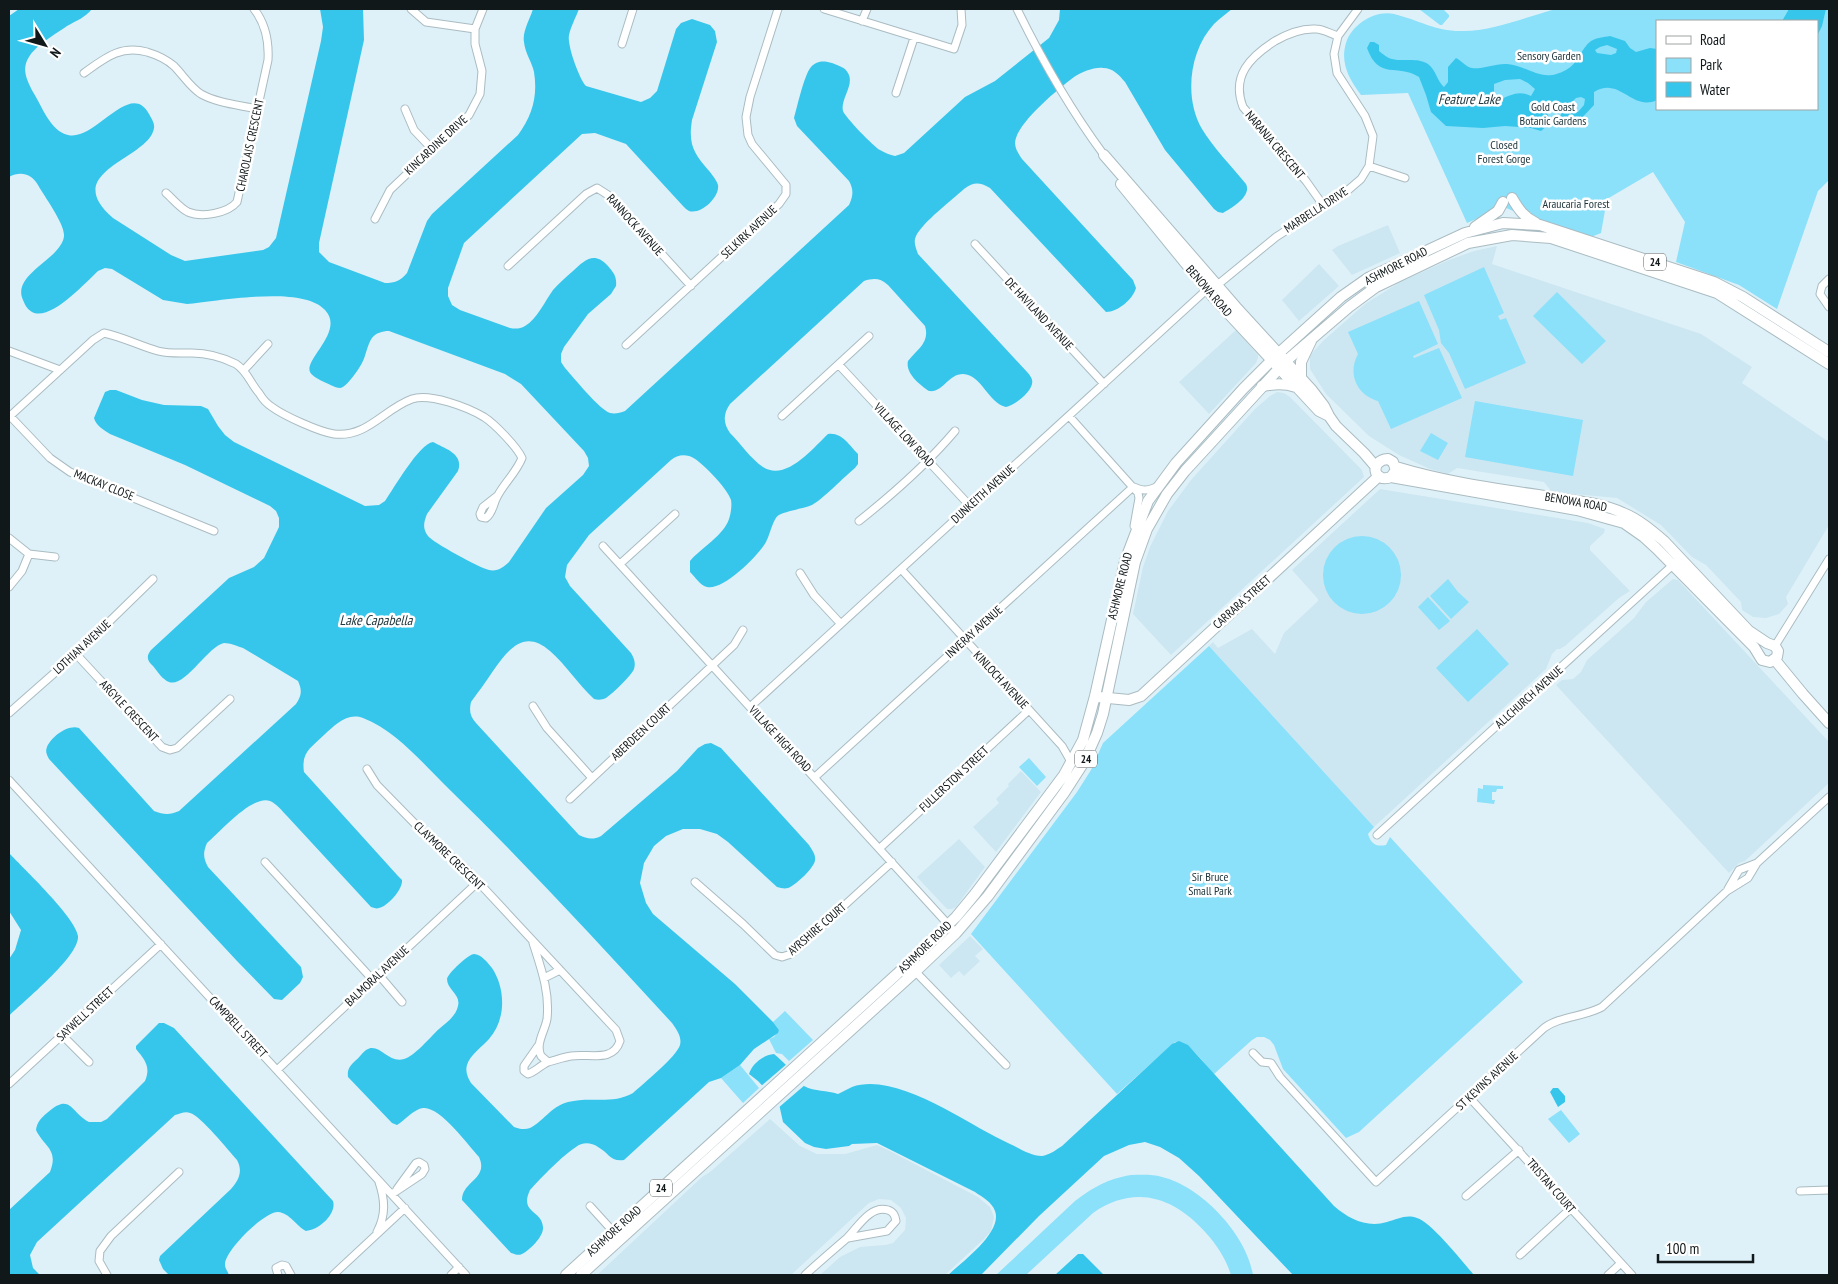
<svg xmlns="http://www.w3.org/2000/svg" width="1838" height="1284" font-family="'PT Sans Narrow',sans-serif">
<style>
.built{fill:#cce7f1}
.green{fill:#8be0fa;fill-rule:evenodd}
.water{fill:#37c6eb;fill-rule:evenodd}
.pier{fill:#dff1f8}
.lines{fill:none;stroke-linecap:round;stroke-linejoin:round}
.street-casing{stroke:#aabcc2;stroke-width:9}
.secondary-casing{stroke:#aabcc2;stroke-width:12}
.primary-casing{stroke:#aabcc2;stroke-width:12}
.street{stroke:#fff;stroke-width:7}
.secondary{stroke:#fff;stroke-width:10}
.primary{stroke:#fff;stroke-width:10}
.labels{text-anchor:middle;stroke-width:5;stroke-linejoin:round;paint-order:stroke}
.shield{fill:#fff;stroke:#585d5f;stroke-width:1}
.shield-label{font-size:11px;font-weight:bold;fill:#11181a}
.park-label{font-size:12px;fill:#1c333a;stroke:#fff}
.street-label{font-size:12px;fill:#11181a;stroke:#fff}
.water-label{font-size:14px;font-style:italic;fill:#223940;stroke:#fff}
</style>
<rect width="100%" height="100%" fill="#dff1f8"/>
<path class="built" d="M1388,225l12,28 -48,22 -20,-25 6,-4z
M1497,246l-5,18 209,70 51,33 -10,16 87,59v83l-43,72 2,7 -9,10 -13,4 -13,-1 -11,-7 -1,-8 -35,-37 -14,-8 -31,-32 -44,-27 -65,-6 -8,-10 -87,-14 -9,6 -18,-5 -31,-14 -30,-19 -43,-42 -16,-25v-12l3,-5 10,-11 42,-37 35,-22 49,-22 25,-9z
M1319,264l20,22 -40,35 -17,-21z
M1236,330l22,25v3l-2,5 -47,51 -30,-32z
M1277,392l7,1 6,4 72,73 2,7 -193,178 -38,-41 10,-47 7,-20 18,-36 23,-31 64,-71 15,-13z
M1380,489l208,34 17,6 -1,4 -14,13v4l40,41 -11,7 -54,48 -5,3h-3l-5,5 -6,15 -172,158 -165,-181 4,-4 5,6 34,-19 23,25 9,-21 34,-32v-2l-26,-29z
M1673,579l5,1 151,162v41l-84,78 -6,2 -10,10 -173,-188 6,-5 11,-1 8,-7 6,-12 47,-42 12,-16z
M1021,771l20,21 -45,60 -23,-25 26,-24 -3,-4 13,-13 -1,-2z
M959,839l26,28 -29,40 -4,2h-5l-30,-32z
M970,936l13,13 -8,7 5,5 -16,15 -5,-5 -8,7 -12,-13z
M770,1119l30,27 17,8h28l32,-9 11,5 90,47 12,10 4,10 -3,14 -8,9 -38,35h-125l20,-18 20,-10 25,-2 8,-2 12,-13 1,-12 -5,-10 -10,-8 -12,-1 -10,4 -78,72h-194l105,-98 8,-5z"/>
<path class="green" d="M1419,9h24l6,6v2l-7,8h-2z
M1556,9h273v171l-11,11 -41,118 -38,-24 -63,-23 9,-40 -32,-50 -46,27 -6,34 -10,4 -61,-20 1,-5 -13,1 -14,-6 -37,16 -59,-130 -47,2c-12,-16 -21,-32 -15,-52 6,-19 29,-33 48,-29 25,6 42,18 70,17 28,0 65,-15 92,-22zM1657,21h160v88h-160z
M1484,267l20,46 -6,3 2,4 6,-2 20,45 -61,26 -16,-36 -8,-10 -2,-13 -15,-35z
M1557,292l49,49 -24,23 -49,-48z
M1419,301l19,43 -25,12 1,2 25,-10 23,50 -71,31 -13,-28c-21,-6 -31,-27 -20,-47l-10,-22z
M1475,401l108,19 -10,56 -108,-19z
M1431,433l17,10 -10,17 -18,-9z
M1323 575a39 39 0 1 1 78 0a39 39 0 1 1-78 0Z
M1448,579l10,13 11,10 -18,17 -21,-23z
M1428,597l22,24 -11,9 -21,-23z
M1477,629l32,35 -41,38 -32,-34z
M1209,646l165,181 -6,7c3,10 8,13 18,11l4,-8 133,145 -164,150 -13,6 -63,-69 -9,-24 -4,-5 -6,-3h-7l-5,3 -38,34c-10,-10 -24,-33 -39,-32l-58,52 -146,-160 106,-142 14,-22 12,-27z
M1029,758l17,19 -9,9 -18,-19z
M1483,785l20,1v3h-6l-1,3h-4v8h3l-1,4 -17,-2 1,-14 5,1z
M785,1011l28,29 -24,21 -7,-7 -6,-1 -7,-14 5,-2 5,-7 -6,-8z
M740,1065l19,23 -16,15 -22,-25z
M1561,1110l19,24 -11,9 -21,-24z
M1131,1175c10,0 21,-1 31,2 39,9 85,58 91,98h-22c-5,-16 -14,-30 -25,-42 -32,-36 -71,-49 -113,-20l-67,62h-30l79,-74c19,-14 32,-22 56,-26z"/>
<path class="water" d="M19,9h73c-6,8 -16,12 -25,17 -10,7 -32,20 -38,31 -8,12 -2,23 4,35 9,14 17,39 35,43 27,7 62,-56 81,-21 2,4 6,9 5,14 -4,31 -96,43 -41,90l58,37 14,6 78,-11 6,-3 7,-9 45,-197 2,-14 -3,-18h43l1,31 -45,203v9l10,10 56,21c10,0 15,-2 22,-10l20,-52 5,-7 86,-79c14,-19 20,-38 16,-63 -2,-10 -9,-19 -10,-30 -2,-10 6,-23 9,-33h46c-3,8 -8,17 -10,26 -2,10 10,43 17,51l55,16 9,-4 7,-7 19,-62 5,-6 11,-4 18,6 5,6 2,11 -25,78c-4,25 2,34 18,52 3,4 7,9 8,13 2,12 -17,30 -29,26 -2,-1 -4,-3 -6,-5l-57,-62 -31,-11 -13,1 -118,109 -16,45v8l4,9 8,5 50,18c5,1 10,1 15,-2 12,-7 20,-25 28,-36 6,-7 13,-13 20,-19 12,-11 21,-20 35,-5 6,7 9,11 8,20l-5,8 -23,20 -24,33 -3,7v8l4,6c9,10 34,41 45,45 5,1 10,0 15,-2l224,-206c4,-9 5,-15 0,-24l-52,-55 -3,-8c3,-10 10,-43 17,-51 6,-7 14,-6 21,-4 7,3 13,4 16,10 7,12 -8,26 -5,38 2,6 31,36 37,39 5,3 10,5 15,6l9,-3 61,-56 30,-16 54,-43 10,-18 1,-11h172c-6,5 -13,10 -18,15 -25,27 -30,74 -12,105 10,17 31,39 44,55 6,12 -14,24 -23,29l-5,-1 -4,-3 -49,-59 -40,-68c-6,-7 -12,-14 -22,-14 -9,-1 -21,4 -29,9 -16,12 -52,42 -58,61 -3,8 2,15 6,21l111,121 3,8c-3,11 -18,24 -30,24l-116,-124c-11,-6 -16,-6 -26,1 -12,11 -41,33 -48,47 -3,6 0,12 2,18l110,119c1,1 4,5 4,7 3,10 -18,26 -26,27 -18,-4 -24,-32 -43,-33 -15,0 -20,19 -34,17 -9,-6 -24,-18 -21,-30 10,-12 22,-19 17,-35l-37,-41c-8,-7 -14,-7 -24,-4l-134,123c-7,10 -7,19 0,29 11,11 21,26 33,34 23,15 50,-19 65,-33 14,-2 21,11 30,20v10l-3,4c-10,8 -33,32 -43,37 -10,4 -26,6 -33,10 -6,3 -9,20 -13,27 -7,13 -43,49 -59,45 -6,-1 -12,-10 -17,-15v-11c11,-13 34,-26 39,-42 2,-6 3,-14 2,-19 -3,-11 -32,-42 -42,-44 -7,-2 -13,0 -18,4l-82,75 -22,30 -2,12 5,9 61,67c3,5 5,10 3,16 -2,6 -22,25 -28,29 -4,2 -8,2 -12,1 -16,-15 -28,-34 -44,-48 -26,-23 -42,-1 -57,20 -7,11 -15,21 -22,31 -2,9 -1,14 5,21l103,112c8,4 14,5 22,1l76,-65 21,-23 7,-4 6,-1 10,5 88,97c3,5 7,10 6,15 0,7 -20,26 -27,28 -4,1 -7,0 -11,-1l-49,-45 -11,-8 -17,-5h-17l-17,7 -12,10 -10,17 -4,20 6,20 7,11 82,70 38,38 6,8 -1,3 -24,16 -14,16 -19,13 -12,4 -85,78c-14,2 -15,-7 -26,-13 -7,-5 -16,-5 -22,0 -13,8 -35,31 -46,43 -11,23 12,20 13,37 1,9 -13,23 -21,27 -4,2 -7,0 -11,-1l-49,-53c0,-19 27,-21 17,-43 -11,-12 -39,-51 -56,-49 -9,1 -18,12 -26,17l-5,-2 -44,-46c-1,-8 2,-11 7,-16 4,-3 7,-8 11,-11 13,-9 22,14 38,9 11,-3 26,-22 35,-30 7,-6 17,-13 19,-23 3,-12 -11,-16 -11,-27 1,-6 22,-25 27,-25 7,0 14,9 18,14 14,21 14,52 -3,71 -7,8 -19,16 -22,26 -2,7 1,13 4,18l43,44c5,2 11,3 16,1 13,-6 20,-21 38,-26 22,-6 44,3 65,-9 10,-9 44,-37 47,-48 2,-8 -3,-15 -8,-22 -73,-79 -145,-158 -222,-233 -26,-25 -53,-59 -87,-72 -16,-6 -28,7 -39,17 -13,13 -23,17 -20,37l94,104 4,4c1,9 -14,26 -23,28 -3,1 -4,0 -8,-1l-84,-91c-5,-5 -10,-12 -17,-15 -17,-7 -50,31 -63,42 -4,9 -4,15 1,24l93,100 2,10 -3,6 -18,17 -8,-1 -37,-38 -188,-202c-2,-4 -4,-7 -2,-12 4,-10 21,-23 32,-19l75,83c10,4 16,4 25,0l117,-107c6,-9 6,-14 2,-23l-55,-33c-6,-2 -13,-5 -19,-5 -16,3 -39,45 -55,39 -6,-2 -12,-11 -16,-16 -6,-5 -7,-10 -2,-16l78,-72 25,-11 10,-9 15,-31v-9l-3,-7 -6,-5 -85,-41 -75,-31c-6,-4 -14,-8 -16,-16l11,-26 5,-2h6l26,10 22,5 37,1 7,3 10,17 7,9 9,7 131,64 14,-1 6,-4c9,-13 34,-57 48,-59 13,7 31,12 25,29l-31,43c-3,8 -5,14 1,22 4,6 52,32 61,34 8,2 15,-3 20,-8l37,-54 37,-33 6,-9 -1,-8 -4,-7 -63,-67 -16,-10 -116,-43c-7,0 -13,2 -17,7 -5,7 -6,18 -10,25 -3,6 -16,25 -22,25 -5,0 -13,-5 -18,-7 -4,-2 -10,-5 -12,-9 -6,-13 35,-41 15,-62 -22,-25 -107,-9 -138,-6l-24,-4 -51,-31 -7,-1 -7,3c-13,12 -48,51 -66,41 -5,-3 -7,-7 -9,-12 -12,-26 39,-41 41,-64 1,-12 -20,-40 -26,-51 -7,-12 -18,-14 -29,-8v-161z
M1789,9h37l-4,17 -5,10v-15h-35z
M1610,36l15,5 5,7 6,4 14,-4 7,1v51c-25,12 -37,-24 -63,-8v13l-16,17 -8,4 -8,-2 -2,-4 2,-12 -5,-3 -5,2 -5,6 3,7 -2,5 -7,6 -10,-3 -26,-2 -22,2 -37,-2 -15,-14 -5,-17 -7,-18c-22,-14 -40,4 -52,-29l3,-6h4l5,3v6c4,3 8,7 13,8 12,3 25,-2 36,5 8,6 9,17 16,23l4,-5v-15l8,-9c6,3 10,9 16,10 8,2 24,-5 35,-4 23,2 34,20 59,6 12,-6 15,-22 25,-29 5,-3 13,-4 19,-5zM1607,45l10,4 -1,4 -5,2 -14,-2 -2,-3 5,-3zM1520,79l8,4 7,6 -4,7c-12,-6 -20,-1 -30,3l-7,-4v-11l11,-4zM1581,97l4,2 -1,6 -6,7h-5l-4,-7 7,-7z
M9,853c14,15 67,65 69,83 2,20 -54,65 -69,80v-57l6,-9 6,-20 -12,-19z
M159,1023h5l10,5 159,173c4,13 -14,29 -27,30 -10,-5 -16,-18 -28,-19 -13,-1 -54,39 -53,53 0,3 3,7 4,10h-60l-6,-6 -4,-9 1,-4 71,-67c8,-9 12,-18 6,-29 -8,-9 -37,-45 -47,-47 -5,-2 -10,1 -15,2l-138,127 -7,13 3,13 7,7h-31v-65l41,-38c9,-23 -6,-25 -14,-42 1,-8 5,-12 11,-17 24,-21 23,-1 42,9h12l6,-3 38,-38c6,-14 0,-21 -9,-32v-3z
M1179,1041l9,4 146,161c15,13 33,22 53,16 11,-3 19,-8 30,-4 14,4 46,44 57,57h-181l-94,-99 -20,-18 -19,-11 -15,-5 -16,3 -25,11 -65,60 -58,59h-33c14,-13 55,-43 47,-64 -3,-9 -13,-14 -20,-19l-98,-49 -25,1 -3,2 -23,3 -12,-2 -9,-4 -22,-21 -4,-18 -21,-23 -9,-7c3,-10 14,-19 25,-20 4,3 8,7 12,11 6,6 10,16 18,21 11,6 23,4 34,8 5,-2 9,-5 14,-7 46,-16 117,39 158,57 9,4 21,12 32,12 7,-1 14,-6 20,-10l110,-102z
M1553,1088h5l7,8v6l-7,5 -8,-15z
M1078,1254h5l21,21h-49z"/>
<path class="pier" d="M788,1063l18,21 -29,25v-3l-17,-19z"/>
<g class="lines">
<g class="street-casing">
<path id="street" d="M411,9l15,13 49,7
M824,9l130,40 8,-24 -1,-16
M1017,9c25,51 53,100 87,146
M862,21l5,-12
M622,44l11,-35
M84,73c21,-15 36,-28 63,-21 10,3 19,7 27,14 9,9 16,21 27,28 16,9 38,11 56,15
M896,93l18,-55
M405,109l9,21 18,19
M1369,166l36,12
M166,193c7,6 14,15 22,19 14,6 40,1 49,-10l31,-142c1,-18 -3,-37 -14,-51
M1323,205l-17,-24 -63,-74c-12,-31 7,-50 32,-66 12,-7 26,-13 41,-12 7,0 15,5 22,7
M375,219l15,-29 79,-75 11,-21 2,-23 -7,-27v-15l8,-20
M975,244l129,140
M508,266l78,-72 11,-6 11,7 83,91
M1829,279l-7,7 -2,8 9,13
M626,345l153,-141 7,-10v-9l-34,-41 -4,-9 -2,-18 4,-20 28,-88
M9,351l51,19
M839,365l131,141
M244,370l24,-26
M10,416l40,42 20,14 144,59
M782,416l87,-80
M1069,416l69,77 1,5 -5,28
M9,417l84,-77 11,-7c19,4 36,13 54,18 11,3 23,2 34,2 15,0 30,4 44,11 12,8 14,19 23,29 3,5 8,11 13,14 12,9 48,25 62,27 33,4 50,-25 78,-35 18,-6 55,8 72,18 11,7 33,30 38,41 -6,15 -18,25 -25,39 -4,7 -4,16 -11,21l-5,-1 -1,-3 3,-7 14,-11
M1134,487c9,4 13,4 22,0
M859,521c34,-27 68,-57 96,-90
M9,538l20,16 26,3
M603,546l353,387
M620,564l55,-50
M901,569l161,177 8,14v4
M800,573l14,22 26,28
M9,587l13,-16 7,-17
M1775,646l54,-87
M76,654l86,93 8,3 7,-2 53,-49
M533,706l14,22 45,50
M750,707l453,-414 18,-11 55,-45 71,-46 14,-12 8,-13 4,-30 -8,-20 -28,-43 -3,-19 4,-18 20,-27
M9,713l67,-59 77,-75
M367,769l10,16 46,47 44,38 149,160 4,11c-7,22 -31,12 -49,15 -7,1 -15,4 -23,6l-7,-6c-6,-12 4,-25 6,-37 3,-27 -6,-51 -14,-76
M815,777l318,-290
M9,780l457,495
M570,799l164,-154 9,-15
M1377,835l298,-272
M880,848l149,-138
M265,862l108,118
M695,882l48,42 32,31 7,2 9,-3 101,-92
M1728,889l11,-19 18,-7
M908,964l98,101
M379,975l23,27
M544,978l16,-8
M62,1035l27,27
M538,1046l-14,20v5l4,3c7,-2 13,-9 20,-12
M1253,1053l9,9 9,1 9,14 96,105 168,-154c16,-12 40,-11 58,-21l125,-116 21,-13 9,-15 72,-66
M277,1070l201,-188
M9,1084l152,-140
M1469,1097l163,178
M1800,1191l29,-1
M392,1194l30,-20 3,-5 -1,-4 -5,-3 -3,1 -19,26
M1466,1196l53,-46
M590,1206l30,33
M377,1232c9,-17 8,-32 2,-50
M1520,1255l50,-46
M107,1275l-8,-14 1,-10 11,-15 68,-64
M278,1275l-2,-7 6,-3 4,1 5,9
M333,1275l72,-67
M451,1275l8,-8
M805,1275c13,-12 27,-24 41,-36 11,-10 23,-34 42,-29 6,2 7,6 8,11l-9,10 -39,7
M1608,1275l13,-12"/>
</g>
<g class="secondary-casing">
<path id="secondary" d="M1104,155l132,152 75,82 13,17 5,10 7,10 28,27 12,14
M1121,184l92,113 106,114 10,5
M1301,378v-16l10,-21
M1262,386c12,-2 22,-3 34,1
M1391,477l5,-7 -3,-8 -5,-3c-19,1 -15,25 3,18l186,33 47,13 20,14 12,11 98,99 8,13 8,2 7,-5 1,-6 -3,-5 -8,-3 -18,-12 -85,-90c-13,-11 -26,-22 -41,-28 -26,-12 -58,-13 -85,-18 -48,-7 -96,-14 -142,-28
M1775,660l28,34 26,29
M1098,697l31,3 12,-4 238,-220"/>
</g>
<g class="primary-casing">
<path id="primary" d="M1512,198c7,12 12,19 24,25
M1475,227l23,-16 5,-9
M566,1275l331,-301 59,-57 19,-23 89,-119 19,-35 12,-44 30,-135 23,-60 28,-38 67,-74 36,-36 62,-56 27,-19 97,-45 38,-10 37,2 174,57 29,15 86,55
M581,1275l335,-304 40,-38 32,-37 76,-103 20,-31 13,-29 6,-19 32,-152 12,-33 20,-35 18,-23 101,-110 63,-54 27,-20 92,-44 44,-8 39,3 166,55 112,71"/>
</g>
<use href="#street" class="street"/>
<use href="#secondary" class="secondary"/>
<use href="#primary" class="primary"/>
</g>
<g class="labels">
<g class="shield">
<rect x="1644" y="253.5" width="22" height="17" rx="4"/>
<rect x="1075" y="750.5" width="22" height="17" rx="4"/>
<rect x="650" y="1179.5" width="22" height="17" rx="4"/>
</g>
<g class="shield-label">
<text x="1655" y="266">24</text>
<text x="1086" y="763">24</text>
<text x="661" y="1192">24</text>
</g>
<g class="park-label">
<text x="1549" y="60">Sensory Garden</text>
<text x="1553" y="111">Gold Coast<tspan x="1553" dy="14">Botanic Gardens</tspan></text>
<text x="1504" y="149">Closed<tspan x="1504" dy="14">Forest Gorge</tspan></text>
<text x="1576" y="208">Araucaria Forest</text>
<text x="1210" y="881">Sir Bruce<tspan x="1210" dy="14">Small Park</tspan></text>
</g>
<g class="street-label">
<text transform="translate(250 145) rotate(-78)" y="4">CHAROLAIS CRESCENT</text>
<text transform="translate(436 145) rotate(-43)" y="4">KINCARDINE DRIVE</text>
<text transform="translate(1275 145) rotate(50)" y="4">NARANJA CRESCENT</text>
<text transform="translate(1316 210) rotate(-33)" y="4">MARBELLA DRIVE</text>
<text transform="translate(635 225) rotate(48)" y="4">RANNOCK AVENUE</text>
<text transform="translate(749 232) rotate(-43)" y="4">SELKIRK AVENUE</text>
<text transform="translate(1396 266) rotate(-27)" y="4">ASHMORE ROAD</text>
<text transform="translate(1209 291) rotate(49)" y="4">BENOWA ROAD</text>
<text transform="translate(1039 314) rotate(47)" y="4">DE HAVILAND AVENUE</text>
<text transform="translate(904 435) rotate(47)" y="4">VILLAGE LOW ROAD</text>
<text transform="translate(104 485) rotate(22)" y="4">MACKAY CLOSE</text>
<text transform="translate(983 494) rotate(-42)" y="4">DUNKEITH AVENUE</text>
<text transform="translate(1576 502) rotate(10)" y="4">BENOWA ROAD</text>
<text transform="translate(1120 586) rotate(-76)" y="4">ASHMORE ROAD</text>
<text transform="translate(1242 602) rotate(-42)" y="4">CARRARA STREET</text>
<text transform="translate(974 632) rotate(-42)" y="4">INVERAY AVENUE</text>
<text transform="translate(82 647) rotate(-43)" y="4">LOTHIAN AVENUE</text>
<text transform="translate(1001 680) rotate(47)" y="4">KINLOCH AVENUE</text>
<text transform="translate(1529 697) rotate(-42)" y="4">ALLCHURCH AVENUE</text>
<text transform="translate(129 711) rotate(47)" y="4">ARGYLE CRESCENT</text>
<text transform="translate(641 732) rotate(-43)" y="4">ABERDEEN COURT</text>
<text transform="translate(780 739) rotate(47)" y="4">VILLAGE HIGH ROAD</text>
<text transform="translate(954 779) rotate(-43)" y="4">FULLERSTON STREET</text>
<text transform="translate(449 856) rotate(44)" y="4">CLAYMORE CRESCENT</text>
<text transform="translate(817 929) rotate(-41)" y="4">AYRSHIRE COURT</text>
<text transform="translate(925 947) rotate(-44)" y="4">ASHMORE ROAD</text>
<text transform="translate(377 976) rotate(-43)" y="4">BALMORAL AVENUE</text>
<text transform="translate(85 1014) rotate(-43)" y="4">SAYWELL STREET</text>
<text transform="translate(238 1027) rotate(47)" y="4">CAMPBELL STREET</text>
<text transform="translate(1487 1081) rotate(-43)" y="4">ST KEVINS AVENUE</text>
<text transform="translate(1551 1186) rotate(49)" y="4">TRISTAN COURT</text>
<text transform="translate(614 1231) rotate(-42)" y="4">ASHMORE ROAD</text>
</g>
<g class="water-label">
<text x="1469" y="104">Feature Lake</text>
<text x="376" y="625">Lake Capabella</text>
</g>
</g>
<rect width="1838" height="1284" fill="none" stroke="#11181a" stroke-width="20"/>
<rect x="1656" y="20" width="162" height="90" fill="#ffffff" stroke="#a0a3a3"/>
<rect x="1666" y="36" width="25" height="8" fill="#ffffff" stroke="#a0a3a3"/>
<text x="1700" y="45" font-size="15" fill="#11181a">Road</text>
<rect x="1666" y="58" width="25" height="15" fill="#8be0fa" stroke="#a0a3a3"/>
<text x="1700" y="70" font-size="15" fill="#11181a">Park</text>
<rect x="1666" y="82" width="25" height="15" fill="#37c6eb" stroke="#a0a3a3"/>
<text x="1700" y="95" font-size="15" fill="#11181a">Water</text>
<g transform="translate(45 45) rotate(127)" stroke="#ffffff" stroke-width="4" paint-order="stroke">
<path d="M0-4L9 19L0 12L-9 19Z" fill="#11181a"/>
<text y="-8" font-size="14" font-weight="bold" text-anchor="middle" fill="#11181a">N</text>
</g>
<path d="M1658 1254v8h95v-8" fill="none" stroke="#11181a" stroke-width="2.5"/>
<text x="1666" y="1254" font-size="15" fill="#11181a" stroke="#ffffff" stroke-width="4" paint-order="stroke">100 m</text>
</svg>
